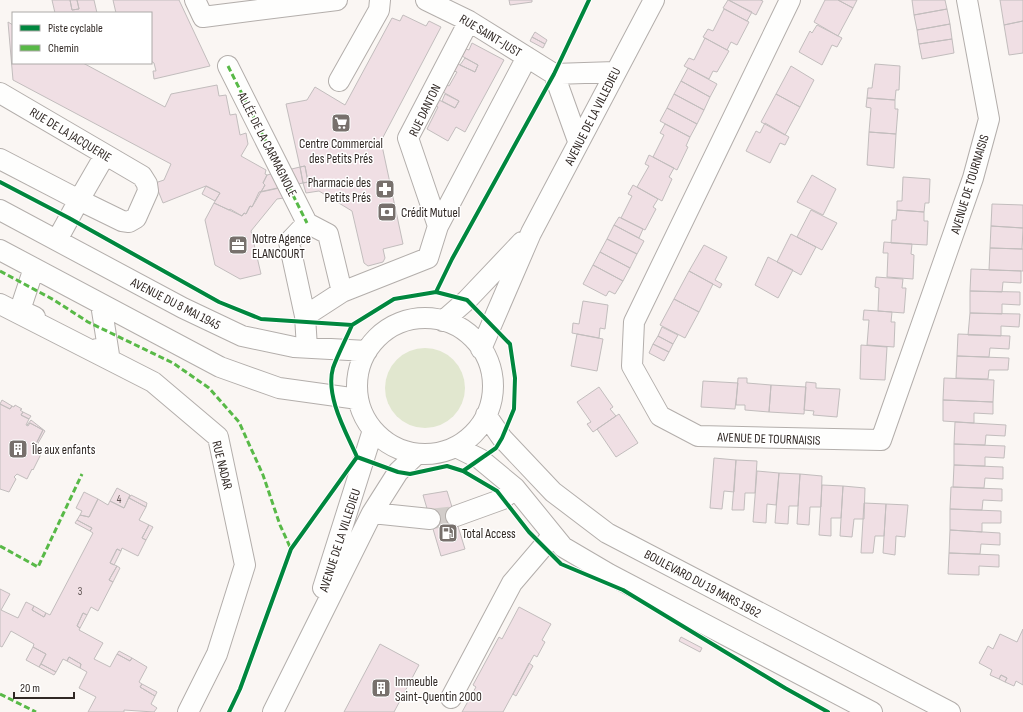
<svg xmlns="http://www.w3.org/2000/svg" width="1023" height="712" font-family="'Sofia Sans Condensed',sans-serif">
<style>
.green{fill:#e1e7cf}
.building{fill:#f0dfe4;stroke:#c2bdbd}
.lines{fill:none;stroke-linecap:round;stroke-linejoin:round}
.minor-tunnel{stroke:#d2cdca;stroke-width:20;stroke-dasharray:20 10;stroke-linecap:butt}
.minor-casing{stroke:#b3aeab;stroke-width:22}
.minor{stroke:#fefefd;stroke-width:20}
.quiet{stroke:#58b947;stroke-width:3;stroke-dasharray:6 3;stroke-linecap:butt}
.cycleway-casing{stroke:#fff;stroke-width:6}
.cycleway{stroke:#00873e;stroke-width:4}
.labels{text-anchor:middle;stroke-width:3;stroke-linejoin:round;paint-order:stroke}
.number-label{font-size:11px;fill:#605654}
.street-label{font-size:13px;fill:#302824;stroke:#fff}
.poi-label{font-size:13px;fill:#302824;stroke:#fff;text-anchor:start}
</style>
<rect width="100%" height="100%" fill="#faf6f3"/>
<path class="green" d="M385 388a40 40 0 1 1 80 0a40 40 0 1 1-80 0Z"/>
<path class="building" d="M52,0h18l2,10 7,-1 -2,-9h17l3,13h-42z
M70,0h7l2,9 -7,1z
M113,0h66l31,66 -56,13 -1,-8h3l-2,-8 -3,-2v-48h-35z
M509,0h23v2l-22,3z
M728,0l24,12 -5,9 -24,-13z
M729,0h31l3,1 -7,14z
M825,0h13l15,8 -15,28 -24,-14z
M838,0h19l-4,8z
M912,0h33l2,9 -33,6z
M1000,0h23v21l-19,4z
M724,9l25,13 -12,23 -6,-3 -4,8 -24,-13 5,-8 5,2z
M947,9l3,15 -33,6 -3,-15z
M403,15l23,11 3,-5 12,6 -60,114 22,103 -20,5 2,9 -2,4 -15,4 -4,-3 -12,-52 -33,-20 -13,2 -3,-10 5,-1 -3,-16 -5,1 -14,-63 21,-4 8,-13 30,18 47,-87 8,3z
M1023,21v32l-14,2 -5,-30z
M8,22l5,3v38h70l82,44 6,-13 46,-9 2,11 7,-1 4,20 6,-1 4,21 6,-2 2,11 -7,12 25,14 -1,4 2,1 -4,8 2,2 -13,22 -2,-1 -4,8 -2,-1 -2,3 -12,-7 -1,1 -15,-7 6,-10 -14,-7 -43,17 -8,-20 9,-3 7,-16 -158,-84z
M950,24l2,15 -33,5 -2,-14z
M817,25l25,13 -5,9 -5,-2 -10,20 -23,-13 11,-21 2,2z
M535,32l12,8 -2,4 -13,-7z
M532,37l13,7 -2,4 -13,-7z
M705,38l24,13 -12,21 -4,-1 -4,8 -25,-13 5,-8 5,2z
M952,39l2,14 -32,6 -3,-15z
M472,43l32,17 -39,72 -9,-5 -8,14 -21,-12 11,-22 -3,-2 4,-5 16,8 4,-7 -16,-9 4,-7 2,1 8,-14 -3,-1 4,-7 17,8 3,-7 -16,-9 4,-7 3,1z
M465,58l13,7 -3,7 -15,-7z
M875,64l25,2 -1,24h-3l-1,10 -28,-2 1,-10h4z
M791,66l23,14 -14,27 -24,-13z
M688,68l29,16 -7,13 -29,-16z
M681,81l29,16 -6,13 -30,-16z
M445,94l14,7 -4,7 -13,-7z
M674,94l30,16 -7,14 -30,-16z
M776,94l24,13 -15,28 -24,-13z
M867,98l28,2v9h3l-2,25 -27,-2 2,-24 -5,-1z
M667,108l30,16 -7,13 -30,-16z
M765,123l24,14 -4,8 -5,-2 -10,20 -24,-12 10,-20 4,2z
M665,124l25,13 -4,9 2,1 -11,23 -24,-13 11,-22 -4,-2z
M869,132l27,2 -2,34 -27,-3z
M649,155l25,13 -5,9 3,2 -10,22 -25,-14 12,-21 -4,-2z
M305,166l3,16 -5,1 -3,-16z
M300,167l3,16 -42,9 4,-7 -2,-2 4,-8z
M812,175l24,14 -13,26 -26,-13z
M903,177l27,2 -1,24h-4l-1,9 -27,-2v-9h5z
M633,185l25,14 -5,8 3,2 -11,21 -24,-12 11,-22 -4,-2z
M206,186l14,7 -5,8 -13,-7z
M282,187l2,11 -7,1 -26,32 10,43 -21,5 -25,-14 -10,-45 9,-17 28,13 2,-3 2,1 4,-8 2,1 7,-15z
M992,204l31,1v23l-32,-2z
M811,210l26,13 -15,27 -25,-13z
M897,210l27,2v9h4l-1,24 -36,-2 1,-23h4z
M619,217l24,12 -4,9 -25,-13z
M614,225l30,16 -7,13 -30,-15z
M991,226l32,2 -1,21 -32,-1z
M791,234l25,13 -15,28 -24,-13z
M607,239l30,15 -7,14 -30,-16z
M884,242l28,2 -1,10 3,1 -1,24 -26,-2 1,-24h-5z
M704,245l23,12 -12,23 7,4 -2,4 -31,-17z
M990,248l33,1v22l-34,-1z
M600,252l30,16 -7,13 -30,-16z
M768,257l25,13 -15,28 -23,-13z
M593,265l30,16 -8,13 -6,-3 -3,5 -23,-12z
M971,269l50,2v12l-18,-1 -1,10 -32,-1z
M689,271l24,13 -14,28 -25,-13z
M876,277l27,2 -1,9h4l-2,25 -26,-2 1,-23 -4,-1z
M970,291l50,1v13l-18,-1v10l-32,-1z
M674,299l25,13 -14,26 -25,-13z
M583,301l25,4 -3,24 -5,-1 -1,10 -27,-5 1,-10 6,1z
M864,310l28,2 -1,10h4l-1,25 -27,-2 2,-25h-6z
M970,313l50,1 -1,13 -18,-1v10l-33,-1z
M662,327l16,8 -5,9 -15,-8z
M577,334l26,5 -6,32 -26,-5z
M958,334l52,2 -1,13 -19,-1 -1,9 -32,-1z
M658,336l15,8 -4,8 -16,-8z
M653,344l16,8 -5,9 -15,-8z
M861,345l26,2 -2,33 -25,-1z
M957,356l52,2 -1,12h-19l-1,9 -32,-1z
M738,378h9v5l24,2 -2,27 -24,-2v-5h-9z
M944,378l50,2 -1,22 -50,-2z
M703,381l35,2 -3,26 -34,-2z
M806,382l10,1v5l24,1 -3,28 -24,-2 1,-4 -10,-1z
M771,385l35,2 -2,27 -35,-2z
M599,387l14,20 -3,2 6,7 -23,16 -6,-8 4,-2 -14,-20z
M2,400l10,6 -2,3 -10,-5z
M943,400l50,2v12l-19,-1v10l-31,-2z
M0,404l10,5 2,-3 2,1 1,-2 7,4 -2,1 3,2 -2,3 8,4 -3,6 2,1 2,-3 13,7 -7,14 -2,-1 -2,4 10,5 -9,18 -1,-1 -5,10 -10,-5 -3,3 2,2 -7,13 -9,-3z
M23,412l8,4 -2,3 -8,-4z
M619,414l19,29 -22,14 -19,-28z
M31,420l14,11 -8,14 -1,-1 7,-14 -13,-7 -3,2z
M955,422l51,3 -1,11 -19,-1 -1,10 -31,-1z
M954,444l51,2 -1,12 -19,-1v9l-31,-1z
M714,458l22,2 -2,32 -10,-1 -2,18 -12,-1z
M736,460l21,1 -2,32h-10l-1,17h-12z
M954,465l49,2v12l-18,-1 -1,10 -31,-1z
M757,471l22,2 -3,32 -9,-1 -1,19 -13,-1z
M779,473l21,1 -2,32h-9l-1,18 -13,-1z
M800,474l22,2 -1,31h-11l-1,18 -12,-1z
M822,485l21,1 -2,32h-10v18l-12,-1z
M843,486l22,2 -1,31h-10l-2,18 -12,-1z
M951,487l51,2v12l-19,-1 -1,10 -32,-1z
M117,488l13,7 -6,13 -14,-7z
M447,491l18,58 -24,7 -18,-61z
M84,492l14,7 -9,18 -9,-2 2,-4 -6,-3z
M130,495l-1,3 17,9 -7,13 10,5 -7,13 4,2 -8,16 -16,-8 -1,3 -4,-2 -7,14 7,3 -8,14 4,2 -15,29 -7,-4 -4,8 -4,-2 -6,13 3,2 -1,2 24,13 -9,16 16,8 7,-13 13,7 2,-3 15,9 -8,15 3,2 -2,3 15,9 -4,8 6,4 -3,4 -30,-2v2h-36l8,-15 -17,-9 8,-16 -7,-4 1,-4 -12,-7 -2,4 -4,-2 -7,13 -15,-8 5,-10 -13,-7 1,-3 -23,-13 -9,16 -2,-1v-57l10,5 -9,16 17,8 8,-16 8,4 -2,4 12,7 2,-4 4,2 43,-82 -3,-2 2,-3 -15,-8 3,-5 9,2 9,-18 10,6 2,-4 14,7z
M131,495l16,8 -1,4 -17,-9z
M864,503l22,1 -2,32h-9l-2,17h-12z
M886,504l22,1 -3,32 -9,-1 -1,19 -12,-2z
M950,509l51,2v12h-19v9l-32,-2z
M77,520l15,8 -2,3 -15,-8z
M149,525l4,2 -7,13 -4,-2z
M950,530l50,3v12l-19,-1 -1,10 -31,-1z
M117,549l4,2 -7,14 -4,-2z
M949,553l50,2v12l-20,-1v9l-31,-1z
M117,566l3,2 -7,14 -4,-2z
M34,606l12,7 -2,4 -12,-7z
M519,607l32,17 -9,16 3,2 -8,15 -3,-2 -31,57h-41l14,-25 -3,-2 26,-48 3,2z
M83,613l4,2 -7,13 -3,-2z
M1023,629v56l-7,-4 -2,5 -9,-4 2,-4 -6,-3 -2,4 -9,-4 2,-5 -13,-7 9,-17 5,3 7,-15 17,8z
M681,637l21,11 -2,4 -21,-11z
M380,644l39,21 -25,47h-50z
M33,647l13,7 -7,13 -13,-7z
M119,651l13,7 -2,3 -13,-7z
M69,657l12,7 -1,4 -13,-7z
M529,663l4,3 -17,30 -3,-2z
M41,664l15,8 -2,3 -15,-8z
M1001,675l6,3 -2,4 -6,-3z
M142,684l15,8 -2,4 -15,-9z"/>
<g class="lines">
<path class="minor-tunnel" d="M430,519l26,-3"/>
<g class="minor-casing">
<path id="minor" d="M195,0l8,17 134,-17
M426,0l43,21 85,53 61,-2
M790,0l-156,322 -2,44 28,50 38,20 183,4 92,-262 16,-59 -22,-119
M228,66l79,157
M554,74l24,67
M339,81l40,-71 1,-10
M0,93l142,83 5,8 1,7 -12,27 -7,4 -7,-1 -43,-21 26,-45
M0,159l79,41 -22,40
M0,210l183,98 59,28 52,11 73,4
M438,226l89,-169
M0,250l220,117 59,21 79,11
M34,268l-14,42 15,7
M0,304l153,78 65,55 27,128 -28,89 -29,58
M305,316l37,-24 86,-34 10,-32 -30,-88 61,-117
M357 386a68 68 0 1 1 136 0a68 68 0 1 1-136 0Z
M443,321l24,-21 55,-58
M307,348l-2,-32 -16,-74 18,-19 21,11 14,58
M97,349l12,6 -8,-51
M481,349l50,-116 123,-233
M486,415l16,23 51,54 54,41 343,179
M456,447l24,12 35,29 48,59 46,27 263,138
M372,513l58,6
M456,516l47,-17 12,-11
M323,588l50,-158
M451,698l61,-115 41,-48
M273,712l99,-199 26,-41 19,-18"/>
</g>
<use href="#minor" class="minor"/>
<path class="quiet" d="M228,66l79,157
M0,271l54,29 34,22 85,41 36,25 30,34 24,53 17,50 11,24
M0,546l38,21 44,-93
M0,694l36,18"/>
<g class="cycleway-casing">
<path id="cycleway" d="M0,182l69,36 150,84 42,17 91,6 42,-26 42,-7 31,8 43,44 5,34 -1,31 -12,29 -6,10 -33,23 34,20 32,41 32,32 62,26 162,98 43,24
M436,292l16,-33 102,-185 35,-74
M357,457l41,15 12,2 37,-8 16,5
M229,712l11,-23 51,-140 66,-92c-11,-25 -32,-61 -24,-89 5,-14 13,-29 19,-43"/>
</g>
<use href="#cycleway" class="cycleway"/>
</g>
<defs>
<g id="supermarket-square" transform="scale(1)"><rect x="-9" y="-9" width="18" height="18" rx="4" fill="#77706c" stroke="#fff"/><path d="M-6-5.5h2.5l.6 2H6L4.5 2H-2.5L-4.4-4H-6ZM-1.5 3.2a1.3 1.3 0 1 0 .1 0ZM3 3.2a1.3 1.3 0 1 0 .1 0Z" fill="#fff"/></g>
<g id="pharmacy-square" transform="scale(1)"><rect x="-9" y="-9" width="18" height="18" rx="4" fill="#77706c" stroke="#fff"/><path d="M-2-6h4v4h4v4h-4v4h-4v-4h-4v-4h4Z" fill="#fff"/></g>
<g id="bank-square" transform="scale(1)"><rect x="-9" y="-9" width="18" height="18" rx="4" fill="#77706c" stroke="#fff"/><path d="M-6-4H6V4H-6ZM0-2.3a2.3 2.3 0 1 0 0 4.6a2.3 2.3 0 1 0 0-4.6Z" fill="#fff"/></g>
<g id="office-square" transform="scale(1)"><rect x="-9" y="-9" width="18" height="18" rx="4" fill="#77706c" stroke="#fff"/><path d="M-6-3h4V-5.5h4V-3h4V5H-6ZM-1-4.5V-3h2v-1.5ZM-6 0V1H6V0Z" fill="#fff"/></g>
<g id="building-square" transform="scale(1)"><rect x="-9" y="-9" width="18" height="18" rx="4" fill="#77706c" stroke="#fff"/><path d="M-4-6H4V6H1V3H-1V6H-4ZM-2.5-4.3h1.7v1.8h-1.7ZM.8-4.3h1.7v1.8H.8ZM-2.5-1h1.7V.8h-1.7ZM.8-1h1.7V.8H.8Z" fill="#fff"/></g>
<g id="fuel-square" transform="scale(1)"><rect x="-9" y="-9" width="18" height="18" rx="4" fill="#77706c" stroke="#fff"/><path d="M-5.5-6h7V0h2V4h1.3V-2.5L3-4.5l.8-.8L6-3V5H2.5V1h-1V6h-7ZM-4.2-4.7v3.2H.2V-4.7Z" fill="#fff"/></g>
</defs>
<g fill-rule="evenodd">
<use href="#supermarket-square" x="341" y="123"/>
<use href="#pharmacy-square" x="385" y="189"/>
<use href="#bank-square" x="387" y="212"/>
<use href="#office-square" x="238" y="245"/>
<use href="#building-square" x="18" y="449"/>
<use href="#fuel-square" x="448" y="533"/>
<use href="#building-square" x="381" y="688"/>
</g>
<g class="labels">
<g class="number-label">
<text x="119" y="503">4</text>
<text x="80" y="595">3</text>
</g>
<g class="street-label">
<text transform="translate(491 35) rotate(31)" y="5">RUE SAINT-JUST</text>
<text transform="translate(424 110) rotate(-64)" y="5">RUE DANTON</text>
<text transform="translate(592 116) rotate(-63)" y="5">AVENUE DE LA VILLEDIEU</text>
<text transform="translate(71 134) rotate(31)" y="5">RUE DE LA JACQUERIE</text>
<text transform="translate(268 144) rotate(63)" y="5">ALLÉE DE LA CARMAGNOLE</text>
<text transform="translate(969 184) rotate(-73)" y="5">AVENUE DE TOURNAISIS</text>
<text transform="translate(176 303) rotate(27)" y="5">AVENUE DU 8 MAI 1945</text>
<text transform="translate(769 438) rotate(2)" y="5">AVENUE DE TOURNAISIS</text>
<text transform="translate(223 465) rotate(76)" y="5">RUE NADAR</text>
<text transform="translate(339 540) rotate(-72)" y="5">AVENUE DE LA VILLEDIEU</text>
<text transform="translate(703 583) rotate(28)" y="5">BOULEVARD DU 19 MARS 1962</text>
</g>
<g class="poi-label">
<text x="341" y="148" text-anchor="middle">Centre Commercial<tspan x="341" dy="15">des Petits Prés</tspan></text>
<text x="371" y="187" text-anchor="end">Pharmacie des<tspan x="371" dy="15">Petits Prés</tspan></text>
<text x="401" y="217">Crédit Mutuel</text>
<text x="252" y="243">Notre Agence<tspan x="252" dy="15">ELANCOURT</tspan></text>
<text x="32" y="454">Île aux enfants</text>
<text x="462" y="538">Total Access</text>
<text x="395" y="686">Immeuble<tspan x="395" dy="15">Saint-Quentin 2000</tspan></text>
</g>
</g>
<rect x="12" y="12" width="140" height="52" fill="#ffffff" stroke="#aca9a7"/>
<rect x="20" y="25" width="20" height="6" fill="#00873e" stroke="#aca9a7"/>
<text x="48" y="32" font-size="12" fill="#302824">Piste cyclable</text>
<rect x="20" y="45" width="20" height="6" fill="#58b947" stroke="#aca9a7"/>
<text x="48" y="52" font-size="12" fill="#302824">Chemin</text>
<path d="M14 692v6h60v-6" fill="none" stroke="#302824" stroke-width="2"/>
<text x="20" y="692" font-size="12" fill="#302824" stroke="#ffffff" stroke-width="3" paint-order="stroke">20 m</text>
</svg>
